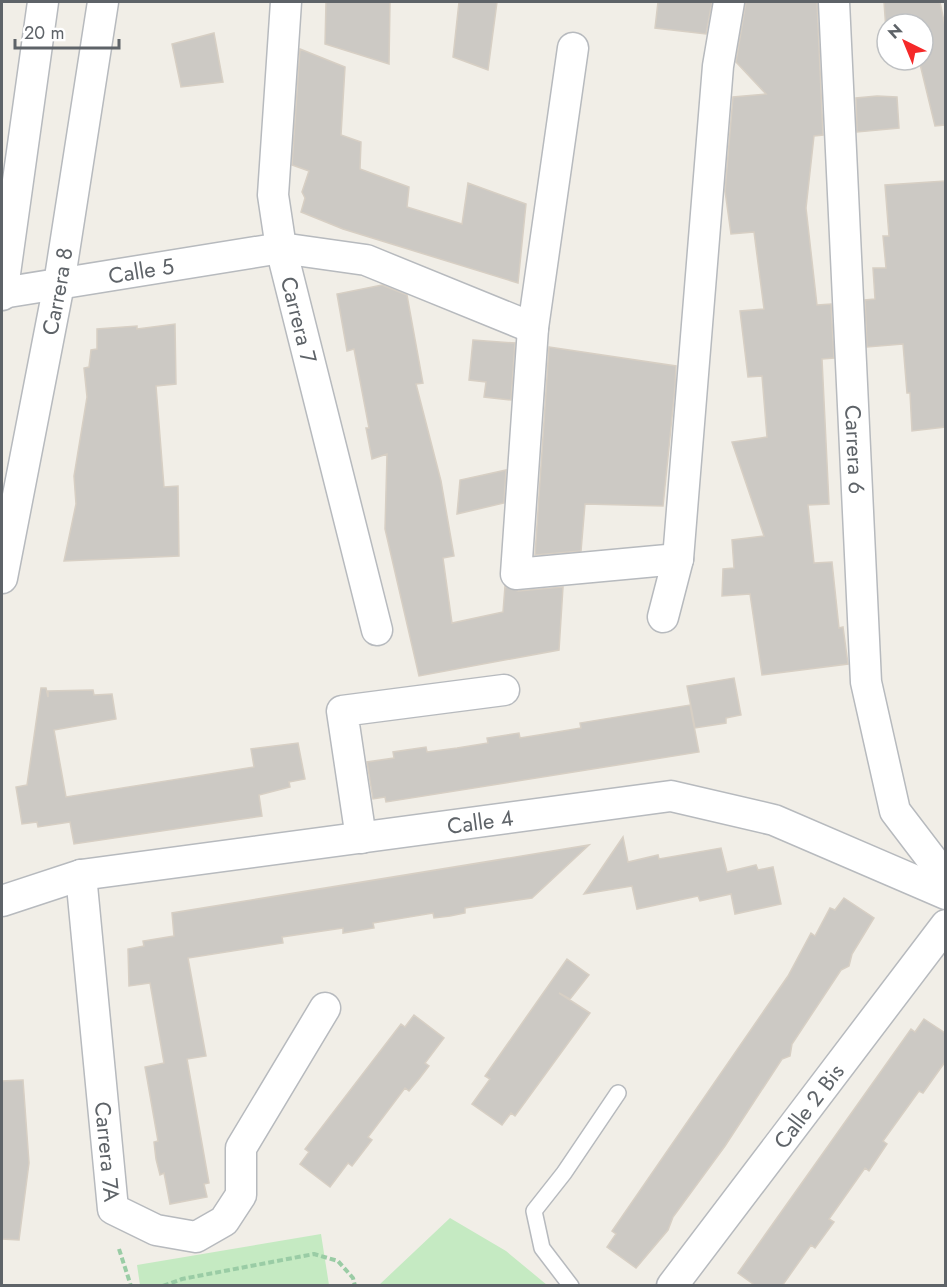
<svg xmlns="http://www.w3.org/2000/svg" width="947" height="1287" font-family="Jost,sans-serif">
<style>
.green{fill:#c5eac2}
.building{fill:#ccc9c4;stroke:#d7cfc4;stroke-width:1.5}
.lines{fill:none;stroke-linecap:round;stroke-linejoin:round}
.service-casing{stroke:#b7babe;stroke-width:18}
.minor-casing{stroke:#b7babe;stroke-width:33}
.path{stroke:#9acca5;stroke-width:4;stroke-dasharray:6 3;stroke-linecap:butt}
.service{stroke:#fff;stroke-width:15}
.minor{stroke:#fff;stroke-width:30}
.labels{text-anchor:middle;stroke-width:6;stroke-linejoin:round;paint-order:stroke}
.street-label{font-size:22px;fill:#5e6368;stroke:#fff}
</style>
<rect width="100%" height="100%" fill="#f1eee7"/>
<path class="green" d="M450,1218l56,33 41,34h-168z
M321,1234l8,51h-189l-3,-20z"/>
<path class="building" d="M326,2h64l-1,62 -64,-20z
M459,2h38l-9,68 -35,-13z
M658,2h54l-6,32 -51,-6z
M746,2h71l6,133 -9,1 -8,72 11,97 14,-1 3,54 -12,1 7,145 -21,1 6,58 18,-1 7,66 4,-1 5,37 -86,11 -12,-81 -28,2 1,-27 11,-1 -2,-28 32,-4 -32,-94 35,-5 -5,-61 -14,1 -8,-66 24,-2 -10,-77 -23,2 -6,-43 8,-94 33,-3 -30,-32z
M884,2h56l5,24v99l-10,1 -16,-66h4v-36h-36l-1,6z
M214,33l9,49 -42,5 -9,-43z
M300,49l45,18 -4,68 20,7 -1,27 49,18 -2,20 55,17 6,-41 58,21 -8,79 -175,-54 -42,-17 4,-14 -3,-6 7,-21 -17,-6z
M877,96l20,1 2,31 -42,4 -1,-34z
M945,181v246l-33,4 -2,-38h-3l-4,-49 -36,3 -2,-47 10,-1 -2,-31h13l-3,-32h6l-4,-51z
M382,285l25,10 16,88 -7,1 25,97 13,75 -11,2 9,65 51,-11 2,-26 13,5 45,-4 -4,63 -140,26 -34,-147 2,-75 -15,5 -6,-31h3l-15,-79 -7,2 -10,-57z
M175,324l1,60 -20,2 8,101 14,-1 1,70 -115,5 12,-57 -2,-28 13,-79 -3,-29 5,-1 2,-17 6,-1v-20l40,-3v3z
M473,340l42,3 -4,57 -27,-3 2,-15 -17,-2z
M549,347l127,19 -1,22 -12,118 -78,-2 -4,47 -46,4z
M506,470l-2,33 -47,11 3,-34z
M734,678l7,37 -15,3v5l-31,5 -8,-42z
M41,688h5l2,9v-6l45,-1 1,5 18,-1 4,25 -62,11 12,67 188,-30 -3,-18 47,-6 7,36 -16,3 1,5 -31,8 3,21 -188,28 -4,-22 -32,5 -1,-5 -15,2 -6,-37 11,-2z
M690,705l9,47 -313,50 -1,-5 -12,2 -6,-37 27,-4 -1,-6 33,-5 1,5 30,-4 31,-5 -1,-5 32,-5 1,5 31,-5 30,-5 -1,-5z
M623,837l5,25 30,-7 1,4 62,-11 6,24 29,-7 2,5 15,-3 8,37 -46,10 -4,-20 -31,7 -2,-5 -61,13 -5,-23 -48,8z
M589,845l-57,53 -67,10v5l-15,3 -16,2 -1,-5 -60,10 1,5 -31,5v-5l-61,9 1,6 -95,15 18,98 -19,3 22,124 -5,1 3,13 -37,7 -6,-31 -4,2 -4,-16 -2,-17 4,-1 -13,-74 19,-4 -14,-80 -21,3 -1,-37 16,-3 -1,-5 31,-5 -2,-23z
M844,898l30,20 -22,36 -3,12 -8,4 -49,74 -2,12 -8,3 -57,87 -52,71 -5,13 -32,38 -29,-21 9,-13 -4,-3 176,-255 23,-43 4,3 15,-28 5,2z
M567,959l22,16 -19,24 -11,-6 31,20 -75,103 -4,-3 -9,12 -30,-21 18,-25 -5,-3z
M414,1015l30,23 -19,25 4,3 -10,13 -10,12 -4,-3 -37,49 4,3 -20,26 -4,-3 -18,24 -30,-23 9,-12 -4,-3 96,-125 4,3z
M924,1019l21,14v29l-22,31 -4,-2 -36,50 4,3 -18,27 -4,-3 -36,51 5,3 -19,26 -4,-3 -29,41h-26l-18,-13 173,-244 4,3z
M23,1080l6,83 -10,77 -17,-1v-158z"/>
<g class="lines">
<g class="service-casing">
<path id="service" d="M571,1286l-29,-38 -8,-37 30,-38 54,-80"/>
</g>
<g class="minor-casing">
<g id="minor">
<path id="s1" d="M286,2l-13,193 8,53 96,382"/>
<path id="s2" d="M834,2l32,680 29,129 51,67"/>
<path d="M573,48l-40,280 -17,246 162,-15"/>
<path id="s3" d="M2,293l279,-45 85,12 167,68"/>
<path d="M2,295l41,-293"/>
<path id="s4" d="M2,578l57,-294 44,-282"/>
<path d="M663,617l15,-58 40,-493 11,-64"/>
<path d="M361,838l-19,-127 162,-21"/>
<path id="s5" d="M81,875l32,334 43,21 40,7 28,-16 17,-26v-47l84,-140"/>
<path id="s6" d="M2,901l79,-26 590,-79 103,24 172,74"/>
<path id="s7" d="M672,1286l274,-361"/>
</g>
</g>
<path class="path" d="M119,1249l12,37
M163,1286l19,-7 132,-25 24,7 15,17 2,8"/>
<use href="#service" class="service"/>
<use href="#minor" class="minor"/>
</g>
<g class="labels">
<g class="street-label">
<text dy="8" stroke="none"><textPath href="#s3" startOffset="141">Calle 5</textPath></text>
<text dy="8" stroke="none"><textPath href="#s4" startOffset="292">Carrera 8</textPath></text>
<text dy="8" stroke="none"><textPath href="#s1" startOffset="321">Carrera 7</textPath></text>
<text dy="8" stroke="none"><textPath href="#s2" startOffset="448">Carrera 6</textPath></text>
<text dy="8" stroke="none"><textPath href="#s6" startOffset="486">Calle 4</textPath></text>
<text dy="8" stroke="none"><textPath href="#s7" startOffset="226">Calle 2 Bis</textPath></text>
<text dy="8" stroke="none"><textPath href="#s5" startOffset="278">Carrera 7A</textPath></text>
</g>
</g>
<rect width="947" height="1287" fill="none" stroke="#5e6368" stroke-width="6"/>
<g transform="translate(905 42) rotate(317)"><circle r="28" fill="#ffffff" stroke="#bfc1c3" stroke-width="1.5"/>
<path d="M0-4.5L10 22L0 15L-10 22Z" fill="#f52929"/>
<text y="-9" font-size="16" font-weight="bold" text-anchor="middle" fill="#5e6368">N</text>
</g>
<path d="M15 39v9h104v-9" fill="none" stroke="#5e6368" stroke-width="3"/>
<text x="24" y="39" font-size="18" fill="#5e6368" stroke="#ffffff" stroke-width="4.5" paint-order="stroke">20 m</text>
</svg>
